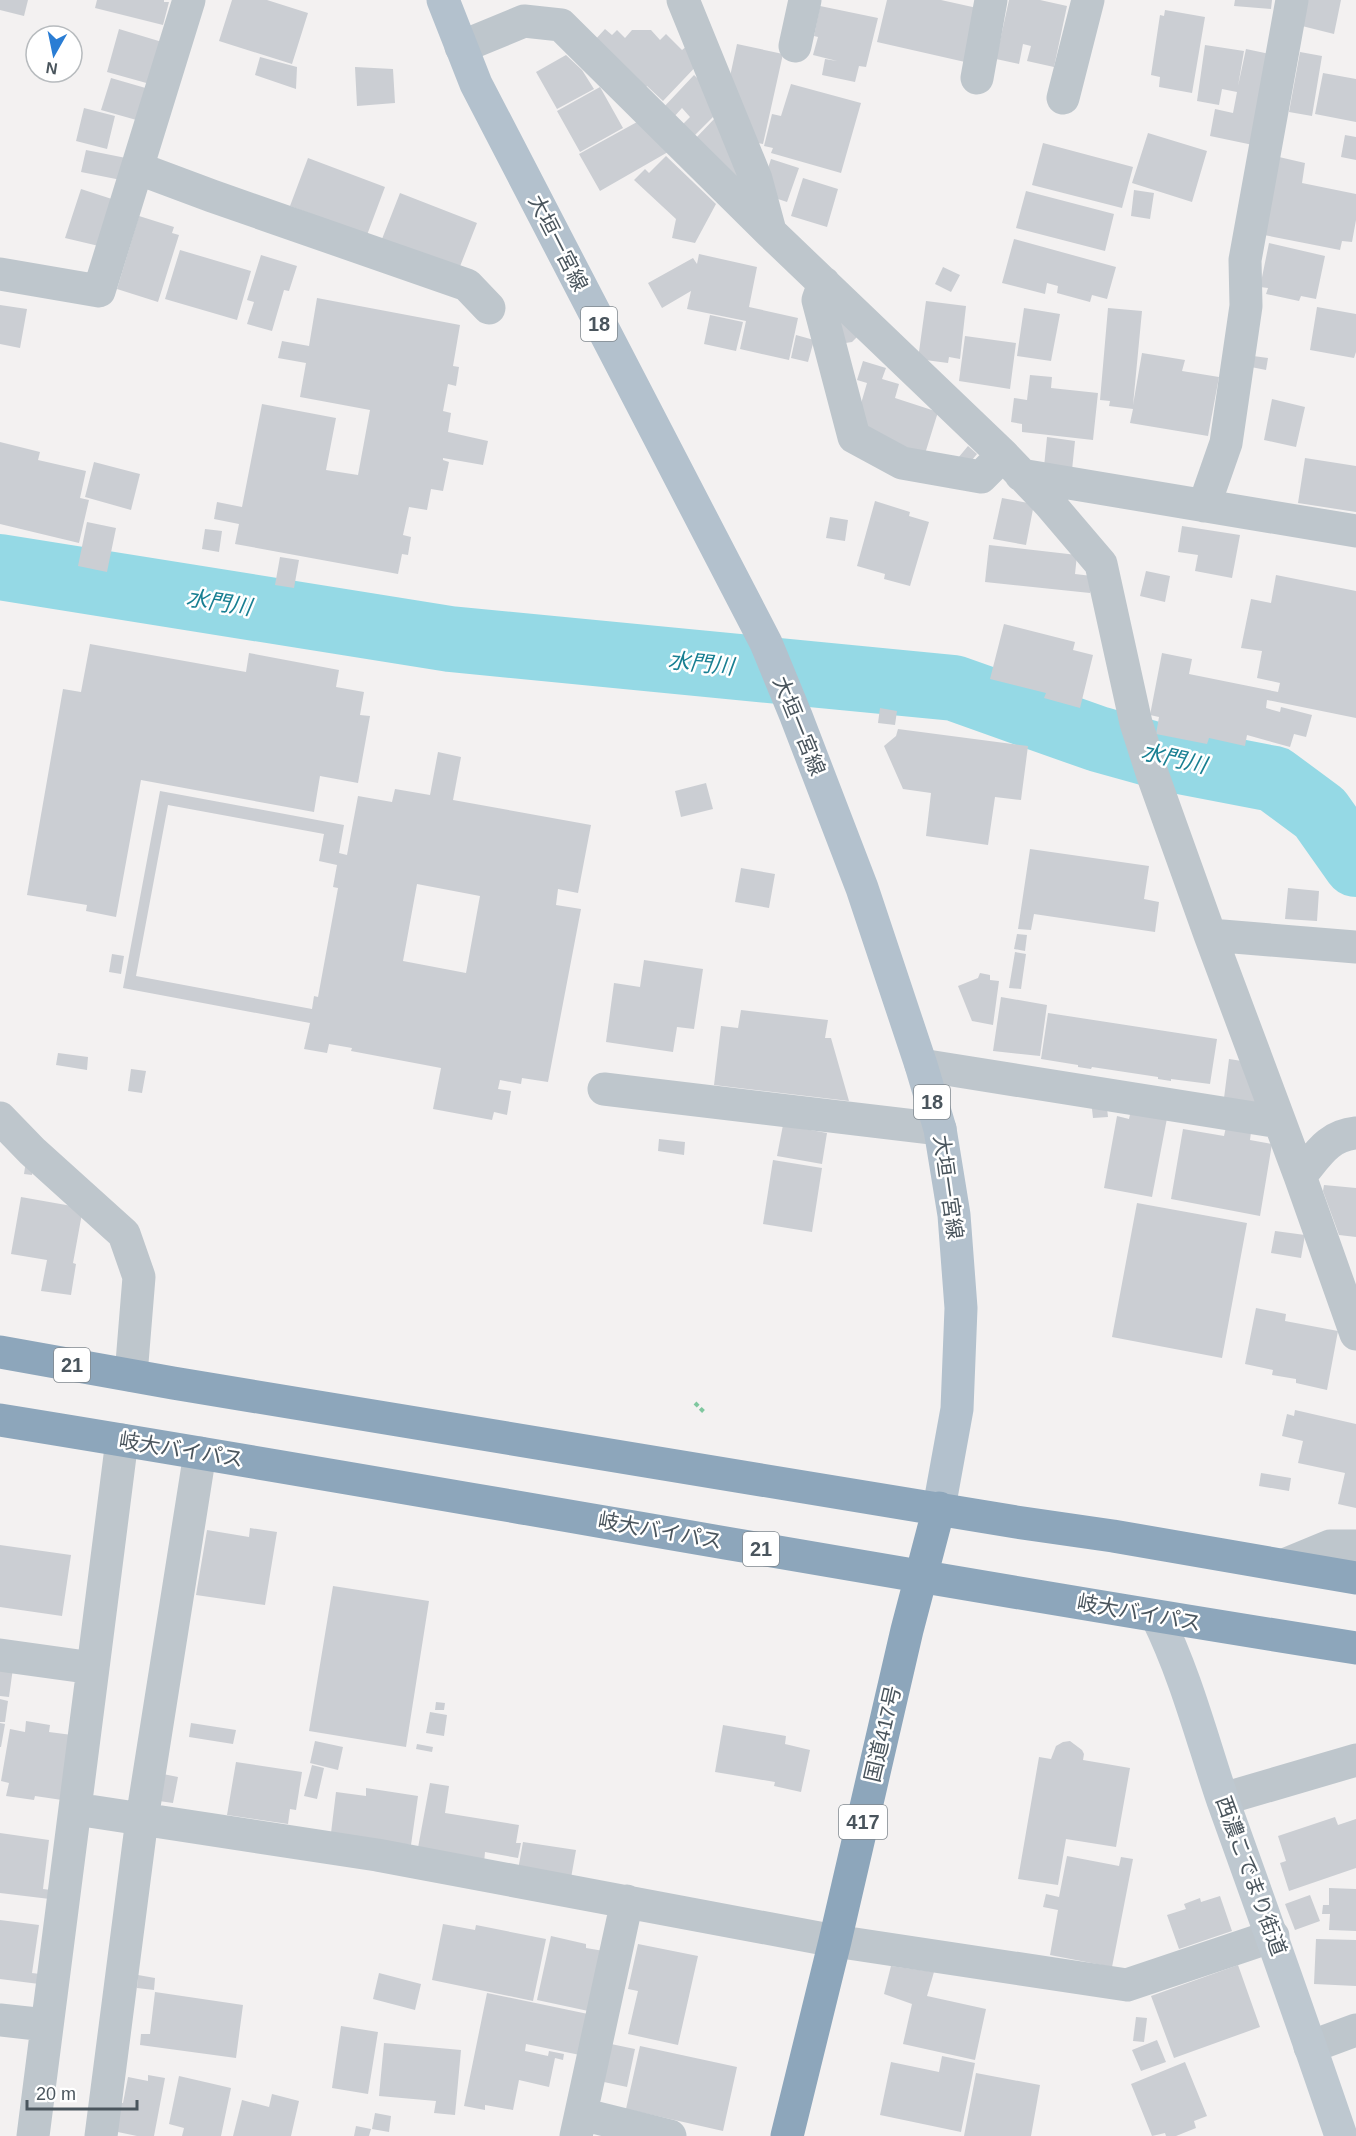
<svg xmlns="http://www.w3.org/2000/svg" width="1356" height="2136" font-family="Arial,'Noto Sans JP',sans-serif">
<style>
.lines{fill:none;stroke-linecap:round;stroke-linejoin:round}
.river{stroke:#95d9e5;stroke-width:66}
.building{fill:#cbced3;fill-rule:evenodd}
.path{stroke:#7fc79f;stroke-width:4;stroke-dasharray:4.5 3;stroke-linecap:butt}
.street{stroke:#bec6cc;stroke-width:33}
.secondary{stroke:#bec8d0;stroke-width:33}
.primary{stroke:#b3c1cd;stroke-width:33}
.highway{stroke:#8da6bb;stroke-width:33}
.labels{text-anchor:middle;stroke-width:5;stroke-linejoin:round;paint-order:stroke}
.shield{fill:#fff;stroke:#80888e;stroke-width:1.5}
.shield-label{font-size:20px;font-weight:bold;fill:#4a555d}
.street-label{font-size:21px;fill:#4a555d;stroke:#fff}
.water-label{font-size:22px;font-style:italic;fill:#187f92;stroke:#fff}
</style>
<rect width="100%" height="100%" fill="#f3f1f1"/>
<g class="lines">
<path class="river" d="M0,567l450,72 504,49 144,51 72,20 104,20 46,34 36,51"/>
</g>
<path class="building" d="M0,0h28l-4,16 -24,-6z
M97,0h67v2h5l-6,23 -68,-17z
M232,0h35l41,13 -16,51 -73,-23z
M887,0h54l36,8 -12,54 -88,-20z
M1009,0h31l27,6 -13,61 -27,-6 4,-15 -8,-2 -4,20 -23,-5z
M1235,0h37l-1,9 -37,-3z
M1307,0h34l-7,34 -32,-8z
M820,6l58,12 -12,49 -7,-1 -4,16 -33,-7 3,-16 12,2 -24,-6 5,-18 -4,-1z
M1165,10l40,7 -13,76 -33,-6 1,-10 -9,-2 9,-60 4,1z
M119,29l43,13 -12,42 -43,-12z
M605,29l7,6 5,-5 8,8 7,-8h19l9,10 6,-6 16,16 6,-5 15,14 -40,42 -16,-15 -4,4 -49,-49z
M737,44l46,10 -20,90 -11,-2 -23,-61z
M1205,45l39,6 -6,35 8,-37 33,7 -26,89 -43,-9 5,-27 18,4 4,-21 -15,-3 -3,16 -22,-4z
M1300,52l22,4 -10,60 -23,-4z
M566,55l16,15 12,19 -37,20 -21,-37z
M260,57l37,10 -1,22 -41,-14z
M355,67l38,2 2,34 -38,3z
M1323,73l33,6v43l-41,-8z
M694,75l17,16 10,18 -28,28 -12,-11 9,-9 -8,-9 -9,10 -11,-9z
M111,78l38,11 -9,32 -39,-11z
M791,84l70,19 -20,70 -70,-20 2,-5 -9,-2 8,-32 9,2z
M600,87l23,41 -43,24 -23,-41z
M84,108l31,8 -8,33 -31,-8z
M716,117l30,54 -11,9 -41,-40z
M637,122l31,30 -68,39 -21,-37z
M1148,133l59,18 -15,51 -60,-19z
M1345,135l11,2v23l-15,-3z
M1043,143l90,24 -11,41 -90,-23z
M86,150l40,8 -5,22 -40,-8z
M666,156l50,48 -21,39 -23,-5 4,-19 -42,-39 11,-11 4,4z
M1279,157l26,6 -3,20 54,11v26l-4,22 -10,-1 -2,9 -76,-15z
M308,158l77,29 -18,48 -77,-29z
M771,159l28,9 -12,34 -12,-4 -7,-30z
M803,178l35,11 -11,38 -36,-11z
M81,189l37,12 -15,46 -38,-9z
M1134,190l20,3 -4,26 -19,-3z
M1026,191l88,23 -9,37 -89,-23z
M400,193l77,30 -18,46 -77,-30z
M139,216l35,11 -2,6 7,2 -21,67 -41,-13z
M1014,239l102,28 -9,32 -15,-4 -2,7 -33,-9 1,-7 -11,-3 -2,11 -43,-11z
M1269,243l56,13 -9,43 -15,-3 -2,5 -33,-7 2,-6 -8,-1z
M180,250l71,21 -14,49 -72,-21z
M699,254l58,13 -8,40 49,11 -9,42 -49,-11 6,-28 -59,-12 4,-18 -29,17 -14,-25 45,-25 4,6z
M261,255l36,11 -8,25 -5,-1 -12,41 -25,-7 7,-22 -7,-2z
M943,267l17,8 -9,17 -16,-8z
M317,298l143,27 -7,41 6,1 -3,19 -8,-2 -5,27 8,2 -3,19 40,9 -5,24 -40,-7v2l6,2 -6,29 -12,-2 -4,21 -18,-3 -6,28 8,2 -3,18 -6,-1 -4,20 -163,-30 4,-20 -25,-5 3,-17 25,5 20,-103 74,14 -10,52 32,5 12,-65 -70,-13 6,-34 -28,-5 4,-17 27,5z
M926,301l40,5 -6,53 -11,-2 -1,6 -30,-4z
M0,305l27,4 -7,39 -20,-4z
M1317,307l39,7v38l-2,6 -44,-8z
M1024,308l36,6 -9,47 -34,-5z
M1108,308l34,3 -9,94 9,-52 43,7 -3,11 37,6 -11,59 -78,-13 3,-14 -24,-3 1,-5 -10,-1z
M710,315l33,7 -7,29 -32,-7z
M839,316l19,20 -6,6 -13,2z
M796,335l18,5 -6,22 -17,-4z
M965,336l51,7 -6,46 -51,-8z
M1253,356l15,2 -2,12 -15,-3z
M863,361l23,7 -4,11 17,5 -4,14 43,14 -14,45 -53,-18 -11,-32 7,-24 -10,-3z
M1030,375l22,2 -1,11 47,5 -5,47 -71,-8v-8l-11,-2 3,-24 13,2z
M1272,399l33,8 -9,40 -32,-7z
M1047,437l28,4 -3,29 -28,-3z
M0,442l40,10 -2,8 48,11 -6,27 9,2 -10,43 -79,-19z
M968,446l9,8 -10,12 -9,-8z
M1305,458l51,8v46l-58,-9z
M94,462l46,12 -9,36 -46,-13z
M1002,498l32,6 -8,41 -33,-6z
M875,501l35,11 -1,4 20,6 -19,64 -26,-7 1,-5 -28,-8z
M830,517l18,3 -3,21 -19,-3z
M87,522l29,6 -9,44 -29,-6z
M1182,526l58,9 -8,43 -37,-7 3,-16 -20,-3z
M205,529l17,2 -3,21 -17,-3z
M989,545l88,10 -2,19 17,2 -2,17 -105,-11z
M280,557l19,3 -5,28 -19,-3z
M1146,571l24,5 -5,26 -25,-6z
M1276,575l80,16v127l-89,-18 -1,8 14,4 1,-5 31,8 -6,22 -12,-3 -4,13 -43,-12 -2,11 -36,-8 -2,6 -51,-10 3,-17 -9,-2 12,-62 30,6 -3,15 89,18 2,-9 -23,-5 5,-27 -21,-3 10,-49 20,4z
M1004,624l71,18 -2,8 20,5 -13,53 -36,-10 2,-5 -56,-14z
M90,644l156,28 3,-19 90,17 -3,17 28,5 -4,23 10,1 -12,67 -38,-7 -6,36 -173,-32 -25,137 -30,-6 1,-6 -60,-10 36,-206 18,3z
M880,708l17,3 -2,14 -17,-2z
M898,729l130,17 -7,54 -26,-3 -7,48 -62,-9 5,-43 -28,-4 -19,-43 12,-10z
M438,752l23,5 -8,43 138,25 -13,68 -20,-4 -2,16 25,4 -33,173 -26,-4 -1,6 -21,-4 -2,9 13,2 -4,24 -13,-3 -2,8 -59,-11 8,-41 -90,-17 1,-3 -23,-4 -2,9 -23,-4 6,-26 -187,-35 37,-197 184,34 -5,28 8,2 11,-59 34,6 3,-13 35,6zM168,805l156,29 -5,27 18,4 -4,22 5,1 -20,109 -4,-1 -2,13 -176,-33zM417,884l63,12 -14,77 -63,-12z
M706,783l7,26 -32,8 -6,-26z
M1030,849l119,17 -5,33 15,3 -4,30 -121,-18 -3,16 -13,-1z
M741,868l34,6 -6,34 -34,-6z
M1288,888l31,3 -2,30 -32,-2z
M1017,934l10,1 -2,16 -11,-2z
M1015,952l11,2 -5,35 -12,-1z
M112,954l12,2 -3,18 -12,-2z
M644,960l59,9 -9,60 -17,-2 -4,25 -67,-10 8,-59 26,4z
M980,973l10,2v5l9,1 -6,44 -21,-4 -14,-35 20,-8z
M1001,997l46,8 -7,51 -47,-5z
M741,1010l87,10 -3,18h6l18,63 -135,-16 7,-59 17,2z
M1048,1013l169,26 -7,45 -39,-5v2l-13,-2v-2l-66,-10 -1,2 -13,-2v-2l-37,-6z
M58,1053l30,4 -1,13 -31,-5z
M1229,1059l13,2 17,49 -35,-12z
M131,1069l15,2 -4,22 -14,-2z
M1106,1099l2,18 -15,1 -2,-18z
M1132,1106l36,7 -16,84 -48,-9 13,-72 12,3z
M783,1125l44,8 -5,31 -45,-8z
M1226,1127l25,5 -1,8 22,4 -12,72 -89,-17 12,-70 41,7z
M659,1139l26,3 -1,13 -26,-4z
M773,1160l49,8 -10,64 -49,-8z
M26,1161l7,1 -1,13 -8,-1z
M1324,1185l32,3v49l-17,-2 -16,-44z
M21,1197l62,11 -10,55 3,1 -5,31 -30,-4 6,-31 -36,-6z
M1137,1203l110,20 -25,135 -110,-21z
M1275,1231l30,4 -4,23 -30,-5z
M1256,1308l30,6 -1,7 53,10 -11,59 -31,-7v-4l-24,-4 1,-5 -28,-6z
M1295,1410l61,14v84l-18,-4 7,-31 -47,-10 5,-22 -21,-5 5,-22 7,2z
M1261,1473l30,5 -2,13 -30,-5z
M250,1528l27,4 -12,73 -69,-10 11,-65 42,7z
M0,1545l71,10 -9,61 -62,-9z
M333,1586l96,15 -23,146 -97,-16z
M0,1666l13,2 -4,29 -9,-1z
M0,1699l8,2 -3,21h-5z
M436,1702l9,1 -1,7h-9z
M430,1712l17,3 -3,21 -18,-3z
M26,1721l24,4 -1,7 23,3 -10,65 -27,-4 -1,4 -28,-4 3,-13 -8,-2 9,-52 15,3z
M0,1723l5,1 -4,23h-1z
M191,1723l45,7 -3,14 -44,-7z
M723,1725l63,11 -1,8 25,6 -9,42 -27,-6 1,-4 -60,-10z
M315,1741l28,6 -5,23 -28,-7z
M1070,1741l12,9 2,4 -1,6 47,8 -14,79 -50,-8 -8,46 -40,-6 21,-122 12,2 5,-13 7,-4z
M417,1744l16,3 -1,5 -16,-3z
M236,1762l66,10 -6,38 -6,-1 -2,15 -61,-9z
M312,1765l12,3 -7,31 -13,-3z
M163,1774l15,3 -5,26 -14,-2z
M430,1783l19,3 -4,27 74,12 -3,18h5l-3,15 -33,-6 -1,11 -67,-10z
M366,1788l52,8 -7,49 -80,-12 5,-41 30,4z
M1335,1817l3,8 18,-6v49l-67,23 -9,-28 6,-2 -8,-25z
M0,1833l49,7 -6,49 8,1 -1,9 -50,-6z
M523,1842l53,8 -5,28 -53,-8z
M1067,1856l52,10 2,-9 12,2 -21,108 -62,-12 8,-45 -15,-3 3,-13 13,3z
M1329,1888l27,1v42l-27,-1 1,-16h-8l1,-9h6z
M1310,1895l10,26 -25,9 -10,-26z
M1220,1896l12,35 -53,18 -12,-34 19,-6 -2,-5 16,-6 1,4z
M0,1920l39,5 -7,48 8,1 -1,10 -39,-5z
M443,1924l32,6 1,-5 70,14 -13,62 -101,-21z
M551,1936l35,8v4l18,3 -11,61 -56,-12z
M1316,1939l40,1v46l-42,-2z
M638,1944l60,12 -20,89 -50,-11 10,-43 -10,-2z
M1238,1965l22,62 -86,31 -23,-62z
M891,1966l43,6 -7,24 59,13 -11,51 -72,-16 9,-40 -28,-10z
M379,1973l42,11 -6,26 -42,-11z
M138,1975l17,3 -1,12 -17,-2z
M155,1992l88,13 -7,53 -96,-13 1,-11h9z
M487,1993l101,21 -8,41 -54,-11 -1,7 23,5 1,-5 15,3 -1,6 -8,-2 -6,29 -30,-7 -6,30 -28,-5v5l-21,-4z
M1136,2017l11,1 -3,24 -11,-1z
M341,2026l37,6 -10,62 -36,-6z
M1157,2040l9,22 -25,9 -9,-21z
M384,2043l77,7 -6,65 -21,-2 2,-12 -57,-5z
M611,2044l24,5 -8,38 -23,-5z
M640,2046l97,21 -14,64 -97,-22z
M942,2056l33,7 -14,69 -81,-17 11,-53 48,10z
M1185,2062l22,54 -13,5 2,7 -20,8h-10l-1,-3 -13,3 -21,-52z
M976,2073l64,12 -9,51h-67z
M148,2075l17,3 -11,58h-17l-24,-5 5,-29 5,1 5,-26 20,4z
M179,2076l52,12 -10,48h-39l2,-8 -15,-4z
M272,2094l27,7 -8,35h-58l9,-36 27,7z
M375,2113l16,3 -2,16 -17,-3z
M356,2126l15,3 -2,7h-15z"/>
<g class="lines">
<path class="path" d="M695,1403l9,9"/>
<path class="street" d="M683,0l73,179 14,52
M795,46l10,-46
M461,47l63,-26 37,4 209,207 233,223 46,48 52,61 35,159 17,53 57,159 90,241 56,158
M977,78l14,-78
M1063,98l25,-98
M137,168l75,28 255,89 22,23
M0,274l99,17 90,-291
M824,283l-6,17 36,137 48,26 79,14 22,-22
M1021,475l335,56
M1204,506l22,-63 20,-137 -1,-46 47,-260
M1210,935l146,12
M921,1065l358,57
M604,1089l336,40
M0,1118l32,33 92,83 15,43 -8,98
M1300,1176c18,-21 27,-40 56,-43
M1284,1565l46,-19h26
M0,1655l93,13 -60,468
M93,1668l29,-228
M1223,1799l133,-39
M76,1809l301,46 458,86 292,44 146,-49
M0,2020l46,5
M1310,2047l46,-17
M581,2114l89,22
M101,2136l41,-317 58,-366
M576,2136l51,-235"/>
<path class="secondary" d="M1157,1617c29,59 45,122 66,184 40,111 80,223 118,335"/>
<path class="primary" d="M443,0l33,84 290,559 30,73 66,172 59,177 19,64 14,86 7,93 -4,101 -18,99"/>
<path class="highway" d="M0,1352l173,31 843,139 97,14 243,42
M0,1420c452,73 903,157 1356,228
M787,2136l48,-195 72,-311 32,-122"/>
</g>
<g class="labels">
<g class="shield">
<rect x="581" y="307" width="36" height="34" rx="4.5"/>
<rect x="914" y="1085" width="36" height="34" rx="4.5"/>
<rect x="54" y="1348" width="36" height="34" rx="4.5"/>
<rect x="743" y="1532" width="36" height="34" rx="4.5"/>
<rect x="839" y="1805" width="48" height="34" rx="4.5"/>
</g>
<g class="shield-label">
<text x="599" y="331">18</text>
<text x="932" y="1109">18</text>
<text x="72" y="1372">21</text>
<text x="761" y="1556">21</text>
<text x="863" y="1829">417</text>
</g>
<g class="street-label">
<text transform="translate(558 243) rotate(63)" y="7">大垣一宮線</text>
<text transform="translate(799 726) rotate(68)" y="7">大垣一宮線</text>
<text transform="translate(948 1187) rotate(82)" y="7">大垣一宮線</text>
<text transform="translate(181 1450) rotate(9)" y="7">岐大バイパス</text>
<text transform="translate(660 1531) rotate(10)" y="7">岐大バイパス</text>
<text transform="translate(1139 1613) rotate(10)" y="7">岐大バイパス</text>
<text transform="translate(883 1734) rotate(-77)" y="7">国道417号</text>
<text transform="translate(1251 1876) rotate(70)" y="7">西濃こでまり街道</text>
</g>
<g class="water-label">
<text transform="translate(219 602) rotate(9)" y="8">水門川</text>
<text transform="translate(701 663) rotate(6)" y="8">水門川</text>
<text transform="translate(1174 758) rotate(13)" y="8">水門川</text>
</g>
</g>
<g transform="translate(54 54) rotate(189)"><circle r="28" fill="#ffffff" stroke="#b7bbbe" stroke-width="1.5"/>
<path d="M0-4.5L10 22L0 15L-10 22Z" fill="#2a7dd4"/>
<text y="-9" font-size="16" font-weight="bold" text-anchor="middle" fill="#4a555d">N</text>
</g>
<path d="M27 2100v9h110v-9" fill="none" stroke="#4a555d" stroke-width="3"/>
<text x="36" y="2100" font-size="18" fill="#4a555d" stroke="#ffffff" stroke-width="4.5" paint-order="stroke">20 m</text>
</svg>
